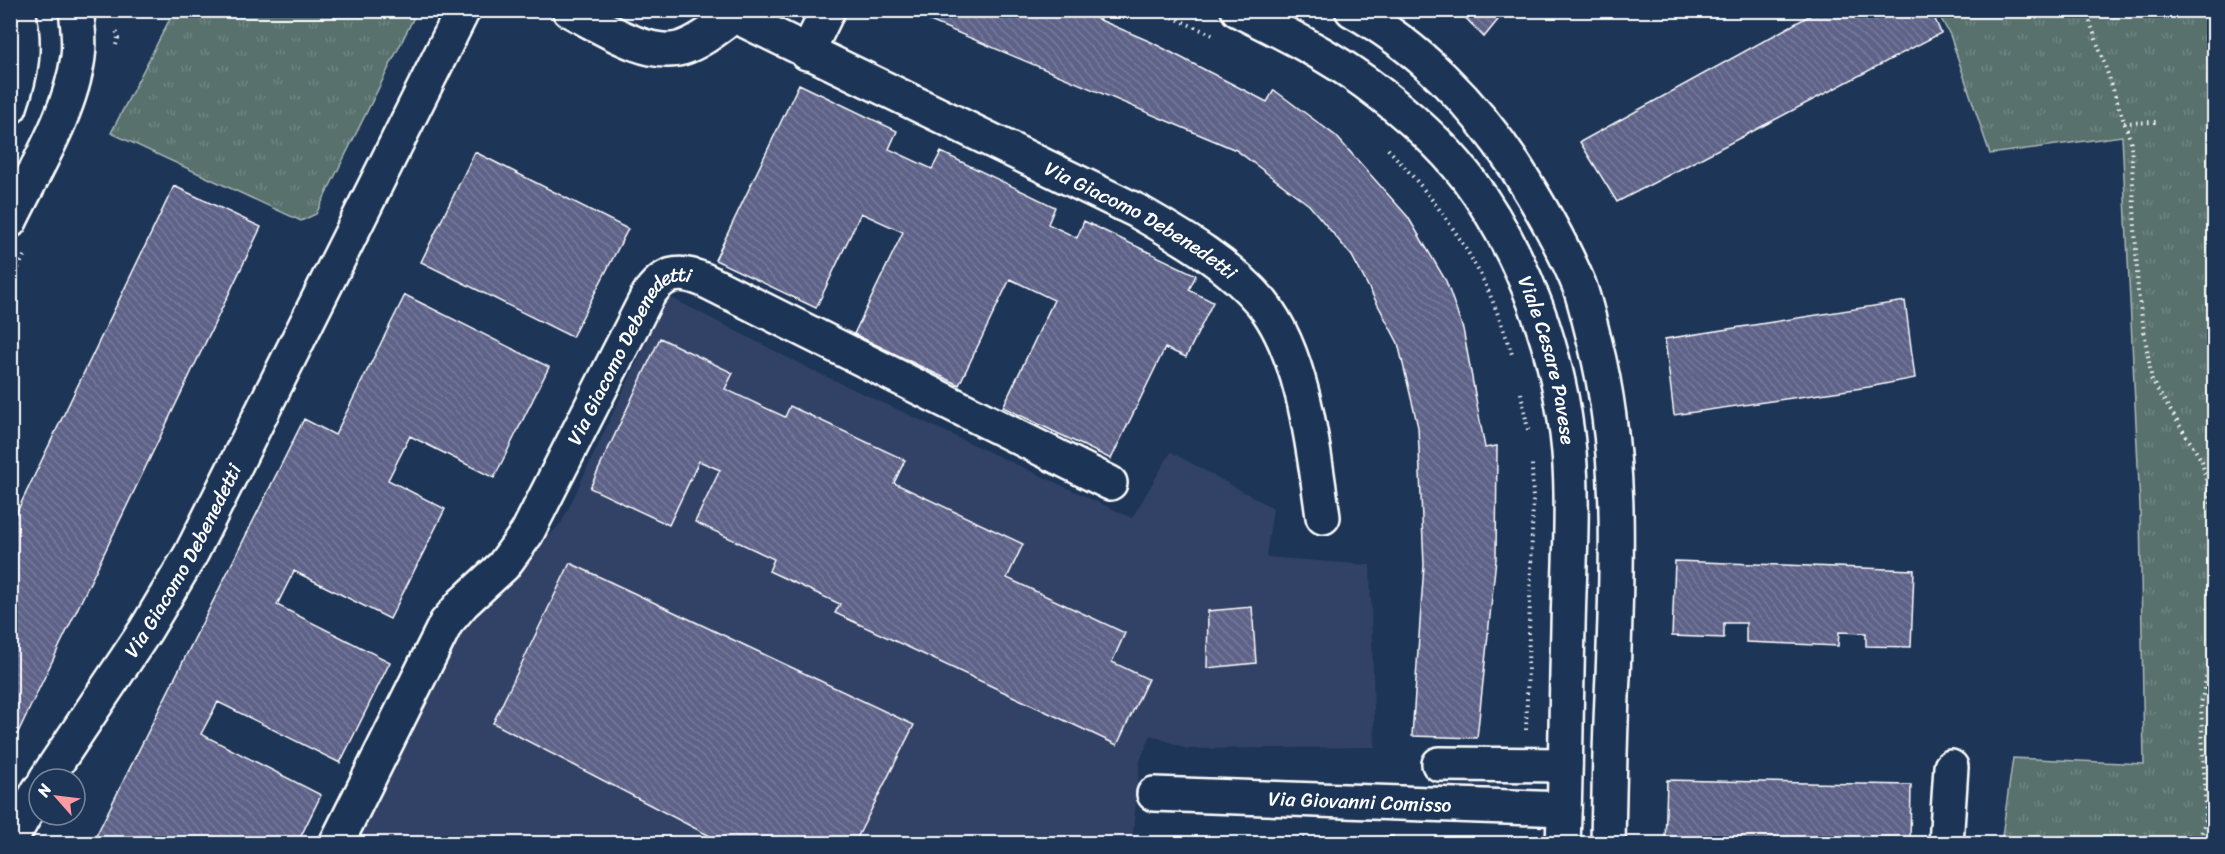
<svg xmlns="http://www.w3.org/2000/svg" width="2225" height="854" font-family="Sriracha,sans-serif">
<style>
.built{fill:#304266}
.park{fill:url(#park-tufts);stroke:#acb8b6;stroke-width:1.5}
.building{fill:url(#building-back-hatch);stroke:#fff;stroke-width:1.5}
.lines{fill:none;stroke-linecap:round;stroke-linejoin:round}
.minor-casing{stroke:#fff;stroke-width:38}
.major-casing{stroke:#fff;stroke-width:38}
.path{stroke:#fff;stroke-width:4;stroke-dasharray:1.5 4.5;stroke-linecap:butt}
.minor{stroke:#1d3557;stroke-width:33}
.major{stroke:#1d3557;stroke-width:33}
.labels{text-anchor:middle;stroke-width:4.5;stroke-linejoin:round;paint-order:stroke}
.street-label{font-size:20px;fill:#fff;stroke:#1d3557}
</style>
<defs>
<pattern id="park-tufts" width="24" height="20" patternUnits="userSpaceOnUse" patternTransform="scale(1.5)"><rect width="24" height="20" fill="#58716d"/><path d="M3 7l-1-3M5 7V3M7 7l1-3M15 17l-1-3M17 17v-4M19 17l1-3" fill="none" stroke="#718683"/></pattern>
<pattern id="building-back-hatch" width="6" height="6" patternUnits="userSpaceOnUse" patternTransform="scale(1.5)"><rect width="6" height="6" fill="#5e6288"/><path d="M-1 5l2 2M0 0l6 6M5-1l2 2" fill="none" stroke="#767a9a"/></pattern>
</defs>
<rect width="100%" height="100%" fill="#1d3557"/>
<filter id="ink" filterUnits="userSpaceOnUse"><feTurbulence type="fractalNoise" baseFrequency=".0167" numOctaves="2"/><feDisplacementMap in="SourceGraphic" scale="12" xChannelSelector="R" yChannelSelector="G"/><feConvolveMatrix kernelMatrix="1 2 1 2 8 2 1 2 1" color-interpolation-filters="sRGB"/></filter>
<g filter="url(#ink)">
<path class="built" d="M668,296l144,74 320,148 39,-66 102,56 -7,49 104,8 5,182 -188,2 -36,-14 -11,26 -8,82 -779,1 107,-216 102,-106z"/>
<path class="park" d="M174,11h243l-101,203 -15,7 -190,-88z
M1937,11h277v832h-213l12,-85 131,6 -4,-258 -18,-370 -132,18 -40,-119z"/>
<path class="building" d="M904,10h173l74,32 116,60 7,-12 62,46 72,81 38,64 17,48 22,119 12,-2 -1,113 -19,179 -65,-2 12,-171 -6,-138 -20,-84 -46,-87 -43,-51 -73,-55z
M1458,10h48l-22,27z
M1820,10h111l10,23 -324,169 -37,-60z
M799,84l98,47 -8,18 43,20 9,-17 114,55 -7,17 29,14 7,-17 112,54 -7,15 24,12 -27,55 -21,-9 -54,111 -108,-52 51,-107 -44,-21 -51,106 -105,-51 49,-102 -42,-19 -45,95 -101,-48z
M475,152l153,77 -56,108 -151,-75z
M174,186l87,41 -251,522v-223z
M405,295l144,72 -55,111 -84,-42 -22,44 57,29 -55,110 -96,-48 -17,34 113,57 -50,101 -122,-61 -17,32 120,61 -24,49h-205l212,-425 31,16z
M1905,301l10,77 -46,9 -195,28 -9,-76z
M660,338l73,35 -8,16 60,28 5,-11 115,54 -11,23 129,61 -16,34 118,55 -13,29 36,17 -31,66 -282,-132 5,-9 -71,-33 5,-12 -79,-37 25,-52 -21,-9 -30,64 -79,-37z
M1675,561l239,9 -3,77 -45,-1v-13l-27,-1 -1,14 -92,-4v-19h-22v15l-52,-2z
M570,563l344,162 -60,119h-129l-232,-121z
M1252,607l4,56 -49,5 1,-57z
M1667,780l244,5 -1,59h-245z
M1393,836l1,8h-73v-2z"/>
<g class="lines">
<g class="minor-casing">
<g id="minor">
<path d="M569,10c30,15 79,49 113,38 19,-6 36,-21 52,-32"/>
<path id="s1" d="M723,10l414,201c45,26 91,52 125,92 42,52 52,149 61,214"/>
<path id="s2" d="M1238,10c44,22 89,44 128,73 35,26 73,58 100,93 59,79 94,179 103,276 5,58 0,118 -1,176 -2,72 -2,144 -5,216"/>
<path d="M1352,10c66,36 122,94 163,156 24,38 47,77 64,119 7,19 11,39 16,58 28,110 22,222 18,333 -3,56 -4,112 -5,168"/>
<path d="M807,53l21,-43"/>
<path d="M1439,764l126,1"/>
<path id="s3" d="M46,779l99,-148 46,-77 272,-544"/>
<path id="s4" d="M1154,794l410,15"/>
<path d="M10,841l29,-51"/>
<path id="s5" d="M336,844l110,-221 17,-20 40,-37 24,-33 120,-236c15,-24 31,-28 57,-17l406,203"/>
<path d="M1946,844l5,-77"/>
</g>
</g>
<g class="major-casing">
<path id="major" d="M10,107c12,-35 16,-61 8,-97
M10,221c24,-50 61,-109 68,-164 2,-15 0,-31 -2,-47"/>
</g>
<path class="path" d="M1156,10l57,25
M2086,10l45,132 7,151 14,88 50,80 12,57
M116,45l2,-7 -2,-9
M2124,123l32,-1
M1388,149c33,35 63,72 86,114 17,29 28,62 39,94
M10,284l16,-32
M1521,393l7,37
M1526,730l7,-228 -1,-38
M2207,821l6,23
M1237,844l77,-7
M2198,844l8,-25 -5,-115 7,-35 6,-21"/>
<use href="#minor" class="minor"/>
<use href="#major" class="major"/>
</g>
</g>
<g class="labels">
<g class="street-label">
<text dy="7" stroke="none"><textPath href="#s1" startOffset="468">Via Giacomo Debenedetti</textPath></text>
<text dy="7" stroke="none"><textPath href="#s2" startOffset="488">Viale Cesare Pavese</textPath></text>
<text dy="7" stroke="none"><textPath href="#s5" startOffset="578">Via Giacomo Debenedetti</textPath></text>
<text dy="7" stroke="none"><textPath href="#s3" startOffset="258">Via Giacomo Debenedetti</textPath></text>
<text dy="7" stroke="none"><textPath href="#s4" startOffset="206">Via Giovanni Comisso</textPath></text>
</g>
</g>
<rect width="2225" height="854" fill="none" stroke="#1d3557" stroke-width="36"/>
<rect x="18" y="18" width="2189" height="818" fill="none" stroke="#fff" stroke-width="2" filter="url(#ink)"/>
<g transform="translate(57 797) rotate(298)"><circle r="28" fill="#1d3557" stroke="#77869a" stroke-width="1.5"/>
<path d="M0-4.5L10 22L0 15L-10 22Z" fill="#ff9aa2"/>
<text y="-9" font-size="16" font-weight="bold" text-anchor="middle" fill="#ffffff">N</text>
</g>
</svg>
